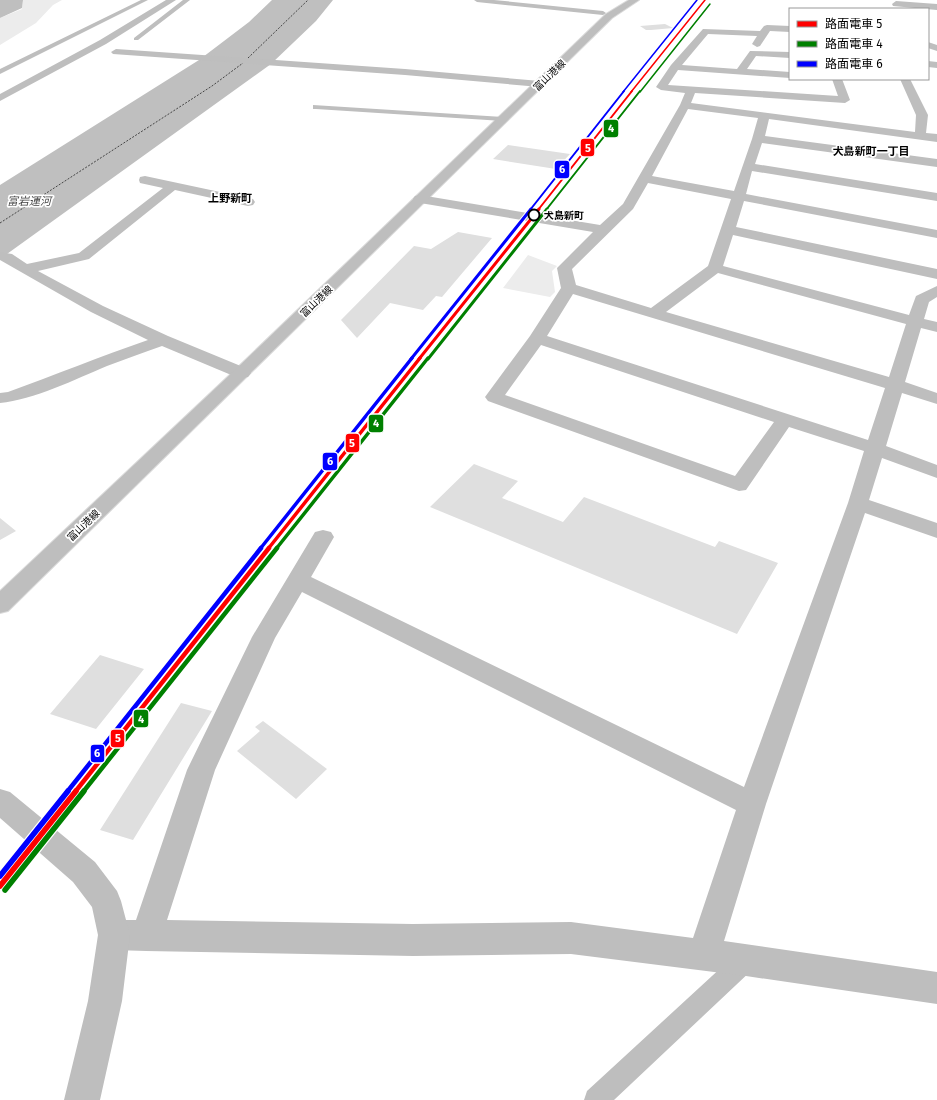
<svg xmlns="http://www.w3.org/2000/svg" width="937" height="1100" font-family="'Fira Sans','Noto Sans JP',sans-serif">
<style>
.green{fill:#ececec}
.water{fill:#bfbfbf}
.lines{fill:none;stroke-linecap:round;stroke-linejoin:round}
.ferry{stroke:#444;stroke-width:1;stroke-dasharray:2 1.5;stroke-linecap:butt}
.building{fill:#dfdfdf}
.primary-casing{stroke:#dbdbdb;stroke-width:2}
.service{fill:#bebebe;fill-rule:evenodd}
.minor{fill:#bebebe;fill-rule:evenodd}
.tertiary{fill:#bebebe;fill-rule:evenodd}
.primary{fill:#bebebe;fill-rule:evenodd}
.tram-1-far5-casing{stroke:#fff;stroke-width:3}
.tram-1-far4-casing{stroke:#fff;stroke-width:3.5}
.tram-1-far3-casing{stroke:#fff;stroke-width:5}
.tram-1-far2-casing{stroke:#fff;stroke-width:6}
.tram-1-far1-casing{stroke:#fff;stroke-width:8}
.tram-1-casing{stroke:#fff;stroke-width:8}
.tram-2-far5-casing{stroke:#fff;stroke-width:3}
.tram-2-far4-casing{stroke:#fff;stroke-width:3.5}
.tram-2-far3-casing{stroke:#fff;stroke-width:5}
.tram-2-far2-casing{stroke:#fff;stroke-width:6}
.tram-2-far1-casing{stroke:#fff;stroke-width:8}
.tram-2-casing{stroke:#fff;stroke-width:8}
.tram-3-far5-casing{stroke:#fff;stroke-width:3}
.tram-3-far4-casing{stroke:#fff;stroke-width:3.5}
.tram-3-far3-casing{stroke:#fff;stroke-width:5}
.tram-3-far2-casing{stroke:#fff;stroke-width:6}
.tram-3-far1-casing{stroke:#fff;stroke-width:8}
.tram-3-casing{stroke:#fff;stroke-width:8}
.tram-1-far5{stroke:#f00;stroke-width:1.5}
.tram-1-far4{stroke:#f00;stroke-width:2}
.tram-1-far3{stroke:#f00;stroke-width:3}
.tram-1-far2{stroke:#f00;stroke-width:3.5}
.tram-1-far1{stroke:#f00;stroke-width:4.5}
.tram-1{stroke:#f00;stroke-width:5.5}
.tram-2-far5{stroke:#008000;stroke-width:1.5}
.tram-2-far4{stroke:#008000;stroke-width:2}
.tram-2-far3{stroke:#008000;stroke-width:3}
.tram-2-far2{stroke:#008000;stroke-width:3.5}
.tram-2-far1{stroke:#008000;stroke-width:4.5}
.tram-2{stroke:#008000;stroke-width:5.5}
.tram-3-far5{stroke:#00f;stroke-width:1.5}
.tram-3-far4{stroke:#00f;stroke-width:2}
.tram-3-far3{stroke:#00f;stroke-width:3}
.tram-3-far2{stroke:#00f;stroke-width:3.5}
.tram-3-far1{stroke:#00f;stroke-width:4.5}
.tram-3{stroke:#00f;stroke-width:5.5}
.stop-dot{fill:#fff;stroke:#000;stroke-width:2}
.labels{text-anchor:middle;stroke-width:3.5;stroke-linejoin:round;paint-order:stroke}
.far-street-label{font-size:10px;fill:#000;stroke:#fff}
.far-stop-label{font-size:10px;font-weight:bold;fill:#000;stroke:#fff;text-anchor:start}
.far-neighbourhood-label{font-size:11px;font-weight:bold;fill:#000;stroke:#fff}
.far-water-label{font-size:11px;font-style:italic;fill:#444;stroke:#fff}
.line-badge{stroke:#fff;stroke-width:1.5}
.badge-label{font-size:11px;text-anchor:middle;font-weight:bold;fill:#fff}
</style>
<rect width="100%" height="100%" fill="#fff"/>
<path class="green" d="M23,0h39l-9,5 -17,18 -36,22v-27l22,-9z
M528,255l29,11 -5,5 3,21 -5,5 -47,-9z"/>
<path class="water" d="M0,0h23l-1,8 -22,10z
M272,0h61l-17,21 -45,43 -271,195v-74l199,-125 50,-38z"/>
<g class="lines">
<path class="ferry" d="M248,58l60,-58
M0,223l212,-137 31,-23"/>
</g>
<path class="building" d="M665,24l8,4 -22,2h-5l-6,-4z
M508,145l62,9 -14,15 -63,-10z
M458,232l34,6 -50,59 -6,-1 -13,14 -33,-7 -33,35 -16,-18 73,-74 17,3z
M474,464l44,17 -16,17 61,24 21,-25 131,50 4,-6 59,22 -41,71 -307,-127z
M0,518l16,13 -16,9z
M100,655l44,14 -48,60 -46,-15z
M181,703l31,8 -79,129 -33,-10z
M263,721l64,48 -31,30 -59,-48 23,-20 -5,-4z"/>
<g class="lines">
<g class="primary-casing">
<path id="primary" d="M629,0h10l-27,18 -604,593 -8,2v-22l236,-222 370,-355z"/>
</g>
<path class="service" d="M141,0h7l-148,74v-5z
M183,0h7l-52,40h-4v-2z
M474,0h20l109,11 3,2 -3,2 -126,-13z
M313,105l190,12 4,2 -4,2 -187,-12h-3z
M745,950l8,3 3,8 -3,8 -139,131h-30l3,-9 150,-138z"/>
<path class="minor" d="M896,1l41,3v6l-44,-4 -1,-2z
M767,25l23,1v6l-20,-1 -10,15 -3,1 -5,-3 5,-8 -49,-2 -26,31 55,4 13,-18 40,1v6l-34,-2 -9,13 43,3v6l-112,-8 -10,15 170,11 -6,-17h10l8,21 -5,3 -150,-10 -4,10 224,29 1,-17 -16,-36h10l18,36 -2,18 11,1v8l-168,-23 -4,17 172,23v8l-175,-24 -7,21 182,29v8l-185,-30 -6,23 191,36v8l-193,-37 -8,26 201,42v10l-204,-44 -10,31 186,49 7,-19 21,-10v11l-8,5 -5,17 13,3v10l-16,-4 -16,54 32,11v11l-35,-11 -16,53 51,19v13l-55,-20 -13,42 68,23v15l-72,-25 -99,291 -42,137 213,31v32l-191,-28 -175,-22 -158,2 -267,-5 -32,-1 -11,-4 -5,-11 5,-11 11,-4h22l51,-150 65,-133 63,-105 8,-2 8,2 3,5 -23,40 433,210 104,-284 16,-52 -75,-24 -43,63 -7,1 -251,-90 -3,-4 45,-61 31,-48 -4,-20 36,-36 -173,-29 -5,-1 -2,-3 2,-3 5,-1 180,30 23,-21 57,-99 5,-12 -24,-3 -5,-3 15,-22 32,-36 57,2 4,-5zM688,109l70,9 -6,21 -18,52 -82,-15zM648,183l83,16 -23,67 -57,42 -75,-23 -4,-16 61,-60zM718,273l188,51 -17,53 -223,-65zM573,294l312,94 -17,52 -321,-104zM541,345l233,77 -39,54 -230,-81zM302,592l434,218 -43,128 -122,-16 -158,2 -246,-4 48,-150 60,-132z
M928,42l9,3v6l-9,-3z
M928,61l9,1v6l-9,-1z
M145,176l103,22 5,1 2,3 -2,3 -5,1 -73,-16 -86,69 -51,12 65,35 65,30 80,33 3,4 -3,4 -6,1 -6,-1 -74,-31c-19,7 -37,13 -55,20 -31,13 -74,34 -107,37v-10l8,-1c47,-17 93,-36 140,-52l-57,-28 -91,-52v-8l12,2 15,10 52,-11 84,-65 -23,-5 -1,-3 1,-3z"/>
<path class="tertiary" d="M166,0h10l-70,44 -106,57v-7l100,-54z
M116,49l289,20 135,12 5,3 -5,3 -135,-12 -292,-21 -2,-2z
M0,789l10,3 85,70 22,29 4,10 9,34 -8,66 -22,99h-36l24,-99 10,-66 -6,-28 -19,-25 -73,-64z"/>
<use href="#primary" class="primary"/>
<g class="tram-1-far5-casing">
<path id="tram-1-far5" d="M631,92l74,-92"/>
</g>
<g class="tram-1-far4-casing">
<path id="tram-1-far4" d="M538,210l94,-119"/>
</g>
<g class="tram-1-far3-casing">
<path id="tram-1-far3" d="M419,359l120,-150"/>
</g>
<g class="tram-1-far2-casing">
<path id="tram-1-far2" d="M268,549l152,-191"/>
</g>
<g class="tram-1-far1-casing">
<path id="tram-1-far1" d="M75,792l194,-244"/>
</g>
<g class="tram-1-casing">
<path id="tram-1" d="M0,886l76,-95"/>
</g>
<g class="tram-2-far5-casing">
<path id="tram-2-far5" d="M640,92l70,-88"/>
</g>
<g class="tram-2-far4-casing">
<path id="tram-2-far4" d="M546,210l94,-119"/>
</g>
<g class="tram-2-far3-casing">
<path id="tram-2-far3" d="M428,359l119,-150"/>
</g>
<g class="tram-2-far2-casing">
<path id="tram-2-far2" d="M276,549l152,-191"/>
</g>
<g class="tram-2-far1-casing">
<path id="tram-2-far1" d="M83,792l194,-244"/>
</g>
<g class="tram-2-casing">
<path id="tram-2" d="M5,890l79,-99"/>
</g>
<g class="tram-3-far5-casing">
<path id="tram-3-far5" d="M623,92l74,-92"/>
</g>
<g class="tram-3-far4-casing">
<path id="tram-3-far4" d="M530,210l94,-119"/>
</g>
<g class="tram-3-far3-casing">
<path id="tram-3-far3" d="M411,359l120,-150"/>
</g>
<g class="tram-3-far2-casing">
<path id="tram-3-far2" d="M260,549l152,-191"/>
</g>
<g class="tram-3-far1-casing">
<path id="tram-3-far1" d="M67,792l194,-244"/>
</g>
<g class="tram-3-casing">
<path id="tram-3" d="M0,876l68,-85"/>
</g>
<use href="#tram-1-far5" class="tram-1-far5"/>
<use href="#tram-1-far4" class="tram-1-far4"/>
<use href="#tram-1-far3" class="tram-1-far3"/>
<use href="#tram-1-far2" class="tram-1-far2"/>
<use href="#tram-1-far1" class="tram-1-far1"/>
<use href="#tram-1" class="tram-1"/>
<use href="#tram-2-far5" class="tram-2-far5"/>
<use href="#tram-2-far4" class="tram-2-far4"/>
<use href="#tram-2-far3" class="tram-2-far3"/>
<use href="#tram-2-far2" class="tram-2-far2"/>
<use href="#tram-2-far1" class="tram-2-far1"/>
<use href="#tram-2" class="tram-2"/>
<use href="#tram-3-far5" class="tram-3-far5"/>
<use href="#tram-3-far4" class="tram-3-far4"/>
<use href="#tram-3-far3" class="tram-3-far3"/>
<use href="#tram-3-far2" class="tram-3-far2"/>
<use href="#tram-3-far1" class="tram-3-far1"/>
<use href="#tram-3" class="tram-3"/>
</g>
<circle class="stop-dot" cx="534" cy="215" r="5.5"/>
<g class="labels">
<g class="far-street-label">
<text transform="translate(549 75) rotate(-44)" y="4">富山港線</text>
<text transform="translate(316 301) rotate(-44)" y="4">富山港線</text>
<text transform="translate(83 525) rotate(-44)" y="4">富山港線</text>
</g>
<g class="far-stop-label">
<text x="544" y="219">犬島新町</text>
</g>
<g class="far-neighbourhood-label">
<text x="871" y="155">犬島新町一丁目</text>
<text x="230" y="202">上野新町</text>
</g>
<g class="far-water-label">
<text x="29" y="205">富岩運河</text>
</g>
</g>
<g class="line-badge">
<rect x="603" y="119" width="16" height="19" rx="4" fill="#008000"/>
<rect x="580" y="138" width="15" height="19" rx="4" fill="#f00"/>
<rect x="554" y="160" width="16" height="19" rx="4" fill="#00f"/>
<rect x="368" y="414" width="16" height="19" rx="4" fill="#008000"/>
<rect x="345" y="433" width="15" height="20" rx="4" fill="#f00"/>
<rect x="322" y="452" width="16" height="19" rx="4" fill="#00f"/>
<rect x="133" y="709" width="16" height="19" rx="4" fill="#008000"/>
<rect x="110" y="729" width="15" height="19" rx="4" fill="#f00"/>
<rect x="90" y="744" width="15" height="19" rx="4" fill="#00f"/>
</g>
<g class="badge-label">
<text x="611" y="132">4</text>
<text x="588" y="152">5</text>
<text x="562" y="173">6</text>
<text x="376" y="427">4</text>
<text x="352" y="447">5</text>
<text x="330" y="465">6</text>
<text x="141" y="723">4</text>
<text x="118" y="742">5</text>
<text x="97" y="757">6</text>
</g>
<rect x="789" y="8" width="140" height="72" fill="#ffffff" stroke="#999999"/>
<rect x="797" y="21" width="20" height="6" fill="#ff0000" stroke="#999999"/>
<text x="825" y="28" font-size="12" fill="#000000">路面電車 5</text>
<rect x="797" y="41" width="20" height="6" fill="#008000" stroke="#999999"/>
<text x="825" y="48" font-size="12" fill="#000000">路面電車 4</text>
<rect x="797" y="61" width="20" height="6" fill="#0000ff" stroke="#999999"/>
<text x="825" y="68" font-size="12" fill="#000000">路面電車 6</text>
</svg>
